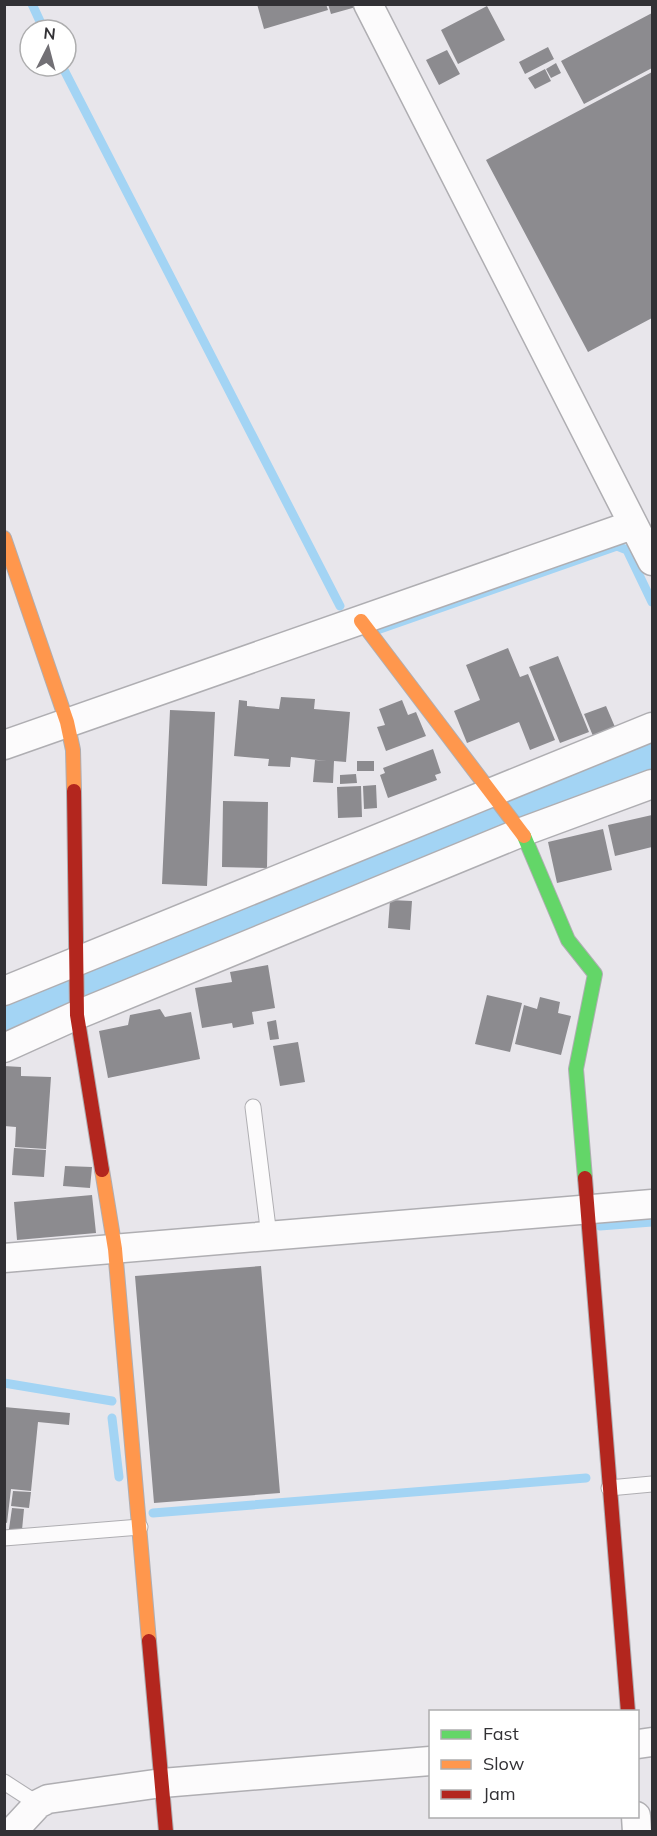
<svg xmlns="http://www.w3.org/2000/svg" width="657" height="1836" font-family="Mulish,sans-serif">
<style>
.water{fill:#a3d4f4}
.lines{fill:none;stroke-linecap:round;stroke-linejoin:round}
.stream{stroke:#a3d4f4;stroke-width:9}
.building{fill:#8c8b8f}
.lane-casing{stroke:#afaeb2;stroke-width:17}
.street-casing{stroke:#afaeb2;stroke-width:31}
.fast-casing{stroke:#afaeb2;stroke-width:16}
.slow-casing{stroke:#afaeb2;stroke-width:16}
.jam-casing{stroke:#afaeb2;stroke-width:16}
.lane{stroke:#fcfbfc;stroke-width:15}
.street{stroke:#fcfbfc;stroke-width:28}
.fast{stroke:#63d668;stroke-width:14}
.slow{stroke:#ff974d;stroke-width:14}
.jam{stroke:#b3261e;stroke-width:14}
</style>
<rect width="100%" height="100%" fill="#e8e6eb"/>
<path class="water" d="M652,738v35l-647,265 -1,-36z"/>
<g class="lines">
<path class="stream" d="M32,4l12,26
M62,66l278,540
M380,629l237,-83 10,4 25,52
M600,1226l52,-4
M4,1383l108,18
M112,1418l7,59
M153,1513l433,-35"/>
</g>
<path class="building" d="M257,4h69l2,6 -64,19z
M328,4h26l2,3 -25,7z
M487,6l18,34 -47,24 -17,-34z
M652,13v55l-68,36 -23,-43z
M548,47l6,12 -29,15 -6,-12z
M447,50l13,24 -21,11 -13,-25z
M556,63l5,10 -10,5 -5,-9z
M545,69l6,12 -16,8 -7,-11z
M652,72v246l-64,34 -102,-192z
M508,648l12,29 8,-3 27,66 -25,10 -11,-28 -52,21 -13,-32 26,-11 -14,-35z
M558,656l31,76 -29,11 -31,-76z
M281,697l34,2 -1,10 36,3 -4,50 -12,-1 -1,22 -20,-1 2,-22 12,1 -36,-4 -1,10 -22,-1 1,-7 -35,-3 5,-56 8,1v5l32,3z
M402,700l6,15 8,-3 10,24 -40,15 -9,-24 8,-2 -6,-16z
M606,706l9,21 -22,9 -9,-22z
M170,710l45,2 -8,174 -45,-2z
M433,749l8,24 -6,2 2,5 -49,18 -8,-23 5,-2 -2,-5z
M357,761h17v10h-17z
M356,774l1,9 -17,1v-9z
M376,785l1,23 -13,1 -1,-23z
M361,786l1,31 -24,1 -1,-31z
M223,801l45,1 -1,66 -45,-1z
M652,815v32l-37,9 -7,-31z
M603,829l9,41 -55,13 -9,-41z
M390,900l22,1 -2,29 -22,-2z
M268,965l7,43 -23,4 2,12 -21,4 -1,-5 -30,5 -7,-40 37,-6 -2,-10z
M487,995l35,8 -12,49 -35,-8z
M540,997l20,5 -2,11 13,3 -10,39 -46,-11 9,-39 13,4z
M160,1009l5,8 26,-5 9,47 -92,19 -9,-47 29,-6 2,-10z
M276,1020l3,19 -9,1 -3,-18z
M298,1042l7,40 -25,4 -7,-40z
M4,1066l17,1v9l30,1 -5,72 -31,-2 1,-20 -12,-1z
M14,1148l32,2 -2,27 -32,-2z
M65,1166l27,1 -2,21 -27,-2z
M92,1195l4,38 -79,7 -3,-38z
M261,1266l19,227 -126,10 -19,-227z
M4,1407l66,6 -1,12 -31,-3 -7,69 -20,-2 -4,34 -3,-1z
M13,1491l18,1 -2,16 -18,-2z
M12,1508l12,1 -2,21 -13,-1z"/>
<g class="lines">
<g class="lane-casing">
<path id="lane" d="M253,1107l16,129
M609,1488l43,-4
M4,1538l136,-11
M4,1782l34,22"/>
</g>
<g class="street-casing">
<path id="street" d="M368,4l284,557
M4,745l628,-220
M4,991l648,-264
M4,1048l73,-33 445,-183 130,-48
M4,1258l648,-54
M638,1744l14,-2
M636,1816l1,16
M12,1832l26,-28 10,-5 114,-16 268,-22"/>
</g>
<g class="fast-casing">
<path id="fast" d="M524,836l44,104 27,34 -19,95 9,109"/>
</g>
<g class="slow-casing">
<path id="slow" d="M4,538l63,184 6,28 1,41
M361,621l163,215
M102,1170l13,79 34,392"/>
</g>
<g class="jam-casing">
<path id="jam" d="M74,791l3,224 25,155
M585,1178l43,534
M149,1641l17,191"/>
</g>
<use href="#lane" class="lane"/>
<use href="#street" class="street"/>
<use href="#fast" class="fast"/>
<use href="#slow" class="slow"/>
<use href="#jam" class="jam"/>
</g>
<rect width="657" height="1836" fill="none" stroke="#323135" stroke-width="12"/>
<rect x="429" y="1710" width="210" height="108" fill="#ffffff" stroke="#adadae" stroke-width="1.5"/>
<rect x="441" y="1730" width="30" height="9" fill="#63d668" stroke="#adadae" stroke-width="1.5"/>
<text x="483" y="1740" font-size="18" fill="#323135">Fast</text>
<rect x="441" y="1760" width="30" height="9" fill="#ff974d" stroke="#adadae" stroke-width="1.5"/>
<text x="483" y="1770" font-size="18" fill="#323135">Slow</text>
<rect x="441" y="1790" width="30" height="9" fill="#b3261e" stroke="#adadae" stroke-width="1.5"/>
<text x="483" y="1800" font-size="18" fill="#323135">Jam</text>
<g transform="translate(48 48) rotate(6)"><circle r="28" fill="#ffffff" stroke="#adadae" stroke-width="1.5"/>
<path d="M0-4.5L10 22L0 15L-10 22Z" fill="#727075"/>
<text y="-9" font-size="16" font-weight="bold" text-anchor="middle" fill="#323135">N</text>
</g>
</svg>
